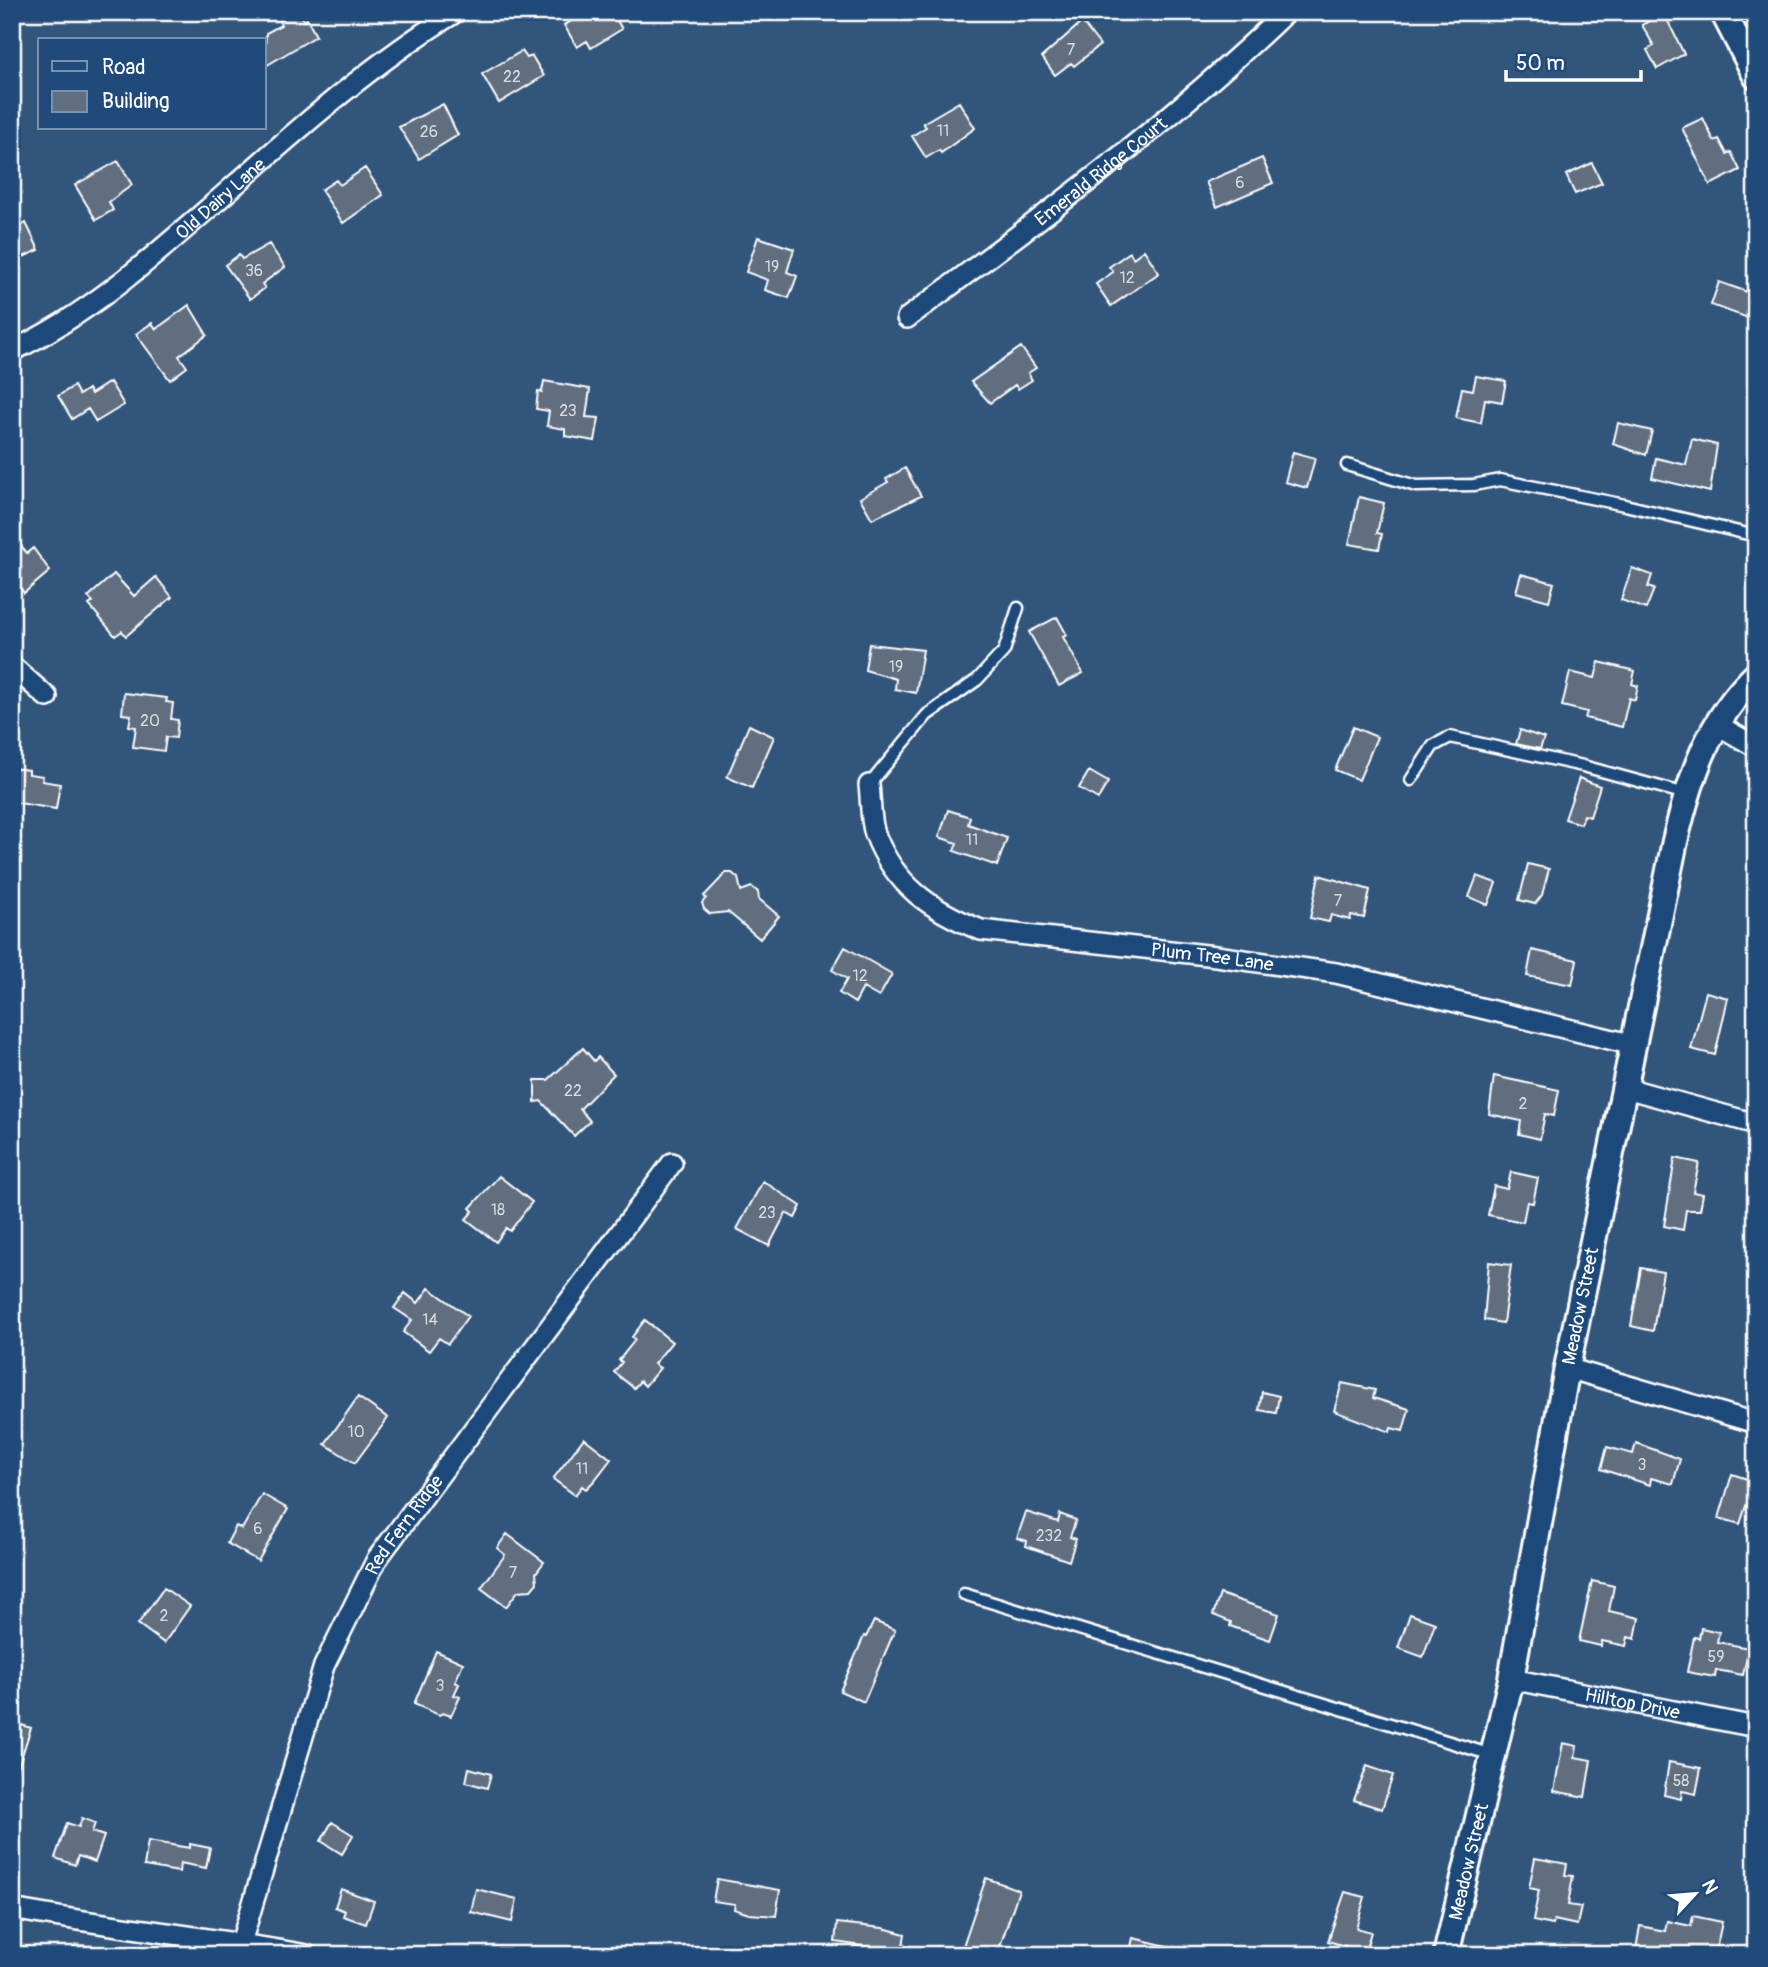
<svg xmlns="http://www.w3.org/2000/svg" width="1768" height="1967" font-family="Pangolin,sans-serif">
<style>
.green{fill:#5b7b80;stroke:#adbdc0;stroke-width:2}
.building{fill:#606e80;stroke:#fff;stroke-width:2}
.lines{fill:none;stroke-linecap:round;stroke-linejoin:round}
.service-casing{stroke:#fff;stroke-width:15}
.minor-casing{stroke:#fff;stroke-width:24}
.tertiary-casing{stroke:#fff;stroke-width:30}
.service{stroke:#1f4a7a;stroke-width:10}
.minor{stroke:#1f4a7a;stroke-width:19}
.tertiary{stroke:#1f4a7a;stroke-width:24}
.labels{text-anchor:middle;stroke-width:6;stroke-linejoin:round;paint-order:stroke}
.number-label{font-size:16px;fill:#d7dbdf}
.street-label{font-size:19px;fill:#fff;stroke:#1f4a7a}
</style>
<rect width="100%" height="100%" fill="#32557c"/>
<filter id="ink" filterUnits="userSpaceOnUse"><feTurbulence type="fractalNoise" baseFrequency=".0143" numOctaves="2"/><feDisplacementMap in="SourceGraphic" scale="14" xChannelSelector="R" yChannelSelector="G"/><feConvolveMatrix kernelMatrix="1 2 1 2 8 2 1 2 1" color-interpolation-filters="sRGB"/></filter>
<g filter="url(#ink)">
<path class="green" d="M75,1944l75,11h-79z"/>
<path class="building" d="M294,12h6l4,9 3,-2 9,17 -52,31 2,-34 15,-8 -2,-5z
M571,12h41l10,17 -31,19 -4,-7 -10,6 -13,-22 11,-6z
M1664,13l20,41 -27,15 -10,-19 7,-4 -12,-21z
M1082,22l18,23 -26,21 -3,-3 -16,12 -13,-18z
M522,51l5,7 5,-2 12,20 -45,27 -17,-29z
M959,102l16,26 -34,25 -2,-3 -13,8 -14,-22 14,-9 -3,-4z
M443,104l15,31 -39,24 -20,-32z
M1703,118l11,23 5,-2 8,15 4,-2 9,18 -30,15 -28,-57z
M1262,158l11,25 -56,24 -11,-25z
M118,161l14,24 -23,17 4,8 -17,10 -21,-35z
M1592,163l10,20 -27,11 -9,-19z
M365,168l18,27 -40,28 -22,-33 15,-10 4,5z
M26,223l13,27 -27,12v-32z
M758,237l36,12 -7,23 10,4 -8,22 -24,-8 3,-10 -22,-8z
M269,244l16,23 -23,17 3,4 -15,11 -25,-34 14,-10 3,4z
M1144,250l15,23 -48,33 -15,-22 17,-12 -4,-5 21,-15 3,6z
M1719,282l37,13 -5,24 -40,-14z
M189,305l18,30 -28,21 8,11 -17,13 -34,-46 16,-11 4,6z
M1021,347l15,21 -8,5 4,7 -14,9 -3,-4 -25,18 -19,-21z
M1476,376l30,5 -4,21 -17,-3 -4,24 -25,-5 6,-30 11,2z
M544,381l46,8 -4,28 13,1 -4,23 -30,-5v-7l-18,-3 2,-15 -13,-2 2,-18 4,1z
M110,382l14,23 -28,17 -8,-13 -16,10 -14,-23 16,-10 5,9 9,-6 3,5z
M1618,423l34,8 -6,24 -33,-11z
M1692,439l25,6 -7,47 -58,-14 4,-20 30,7z
M1293,452l22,6 -8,30 -22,-6z
M905,468l16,28 -49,23 -12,-21 28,-16 -2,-3z
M1359,497l25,6 -7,30 5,1 -3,15 -30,-5z
M12,535l15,18 6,-5 17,23 -26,22 -12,-14z
M1632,568l20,7 -4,12 6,2 -8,20 -25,-9z
M114,574l20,22 22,-19 16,20 -46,39 -4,-5 -7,5 -26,-31 4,-3 -5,-5z
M1521,574l33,9 -5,18 -33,-9z
M1057,617l10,18 -4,2 20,36 -24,13 -30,-54z
M869,644l54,6 -7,43 -21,-4 1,-10 -31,-9z
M1599,662l36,9 -3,13 6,2 -3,14 -6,-2 -7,29 -37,-9 2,-6 -25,-6 8,-34 25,6z
M124,693l43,5 -1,4 7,1 -2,16 7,1 -2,18 -10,-1 -2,14 -31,-4 3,-20 -7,-1 2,-11 -9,-1z
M749,725l25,12 -22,51 -25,-11z
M1353,727l24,10 -18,43 -24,-10z
M1520,730l24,8 -4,11 -24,-5z
M12,768l17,2v4l14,2 -1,5 18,3 -4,25 -44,-7z
M1089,771l19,11 -10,17 -19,-11z
M1579,778l21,8 -10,31 -6,-2 -3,9 -16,-5z
M948,810l22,7 -2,7 39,14 -10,28 -43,-15 3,-8 -18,-6z
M1528,864l21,5 -7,26 -7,9 -16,-4z
M726,873h6l6,5 3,13 11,-4 6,5 1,7 20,17 -19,23 -32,-27 -18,2 -6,-5 -2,-6 4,-5 -2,-2z
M1319,875l51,15 -6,28 -13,-3 -1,5 -19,-5 -2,7 -19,-4z
M1477,876l19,7 -8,22 -19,-8z
M845,947l47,27 -13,23 -16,-9 -8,15 -16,-10 8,-14 -15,-9z
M1532,950l45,10 -5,25 -45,-9z
M1706,992l22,6 -13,57 -24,-6z
M583,1048l11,13 4,-4 16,17 -34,35 10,12 -16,15 -33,-35 -6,1v-22h13z
M1494,1076l65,14 -5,26 -9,-2 -5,25 -21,-5 2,-13 -32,-7z
M1675,1158l24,5 -6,29 10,2 -3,16h-14l-3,20 -19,-4z
M1511,1172l27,6 -5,25 -6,-1 -4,20 -35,-7 6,-29 13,3z
M499,1176l33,26 -22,29 -4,-3 -10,14 -30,-23 7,-8 -3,-3z
M763,1181l38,25 -6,12 -9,-5 -17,33 -32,-17z
M1489,1262l22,3 -8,58 -19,-3z
M1641,1268l22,4 -10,59 -22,-5z
M429,1288l39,28 -20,28 -9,-6 -10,13 -26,-19 9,-12 -18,-12 11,-15 13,10z
M645,1320l27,22 -18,22 6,4 -15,18 -5,-5 -6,7 -20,-16 8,-10 -3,-2 16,-20 -3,-3z
M1342,1383l33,7 -2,8 36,11 -6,22 -12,-3 -1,4 -56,-21z
M1262,1392l17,4 -3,17 -17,-3z
M358,1397l30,21 -33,45 -30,-19z
M584,1438l27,21 -17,22 -8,8 -4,-3 -7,9 -22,-16z
M1636,1443l44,16 -7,25 -22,-6 -1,7 -49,-16 6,-22 26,7z
M1732,1474l24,8v27l-10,-3 -6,18 -21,-6z
M262,1494l26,15 -30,52 -31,-18 9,-17 6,3z
M1026,1512l32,10 2,-8 16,6 -6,17 6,2 -7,22 -43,-15 1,-5 -10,-3z
M507,1534l37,28 -8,11 1,10 -6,7 -13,1 -12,16 -25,-19 24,-33 -8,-7z
M1592,1581l22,5 -5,25 30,7 -4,21 -7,-2 -2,9 -24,-5 -1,5 -22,-5z
M164,1588l26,18 -26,37 -26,-19z
M1220,1594l59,20 -9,26 -40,-14 1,-4 -18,-7z
M1410,1614l25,9 -12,34 -25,-9z
M874,1621l21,9 -31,72 -24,-11 24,-55 2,1z
M1701,1628l18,4 -2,10 32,6 -6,27 -27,-5 -1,7 -28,-5 7,-35 5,1z
M436,1651l27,12 -8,19 4,2 -5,11 6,2 -9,19 -8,-3 -4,2 -25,-11z
M12,1722l19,6 -16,49 -3,-1z
M1563,1743l14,3 -2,11 16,3 -6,37 -31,-6z
M1669,1762l32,6 -5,26 -14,-3 -1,8 -17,-4z
M1367,1766l26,9 -11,34 -28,-9z
M469,1768l22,6 -4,14 -21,-6z
M82,1818l13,5 -3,9 12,4 -9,26 -17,-6 -3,9 -20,-7 12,-35 12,4z
M332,1822l21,13 -11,19 -21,-13z
M148,1841l42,7v-4l20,4 -4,20 -26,-5 -1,9 -35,-6z
M1535,1858l32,6 -2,11 8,1 -5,29 13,2 -4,18 -23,-5 -1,5 -20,-4 6,-31 -10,-2z
M986,1878l33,12 -22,65 -34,-9z
M717,1879l63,11 -4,26 -27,-2 -15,-5 1,-5 -22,-3z
M341,1889l33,12 -8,23 -23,-8 2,-5 -10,-4z
M476,1889l41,10 -5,23 -41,-10z
M1345,1892l20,5 -9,31 15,4 -6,20 -37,-11z
M1693,1916l29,6 -7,33h-80l5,-29 25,5 2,-10 24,5z
M837,1923l46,5 22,6 -3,18 -67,-10z
M1133,1938l47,11 -1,6h-50z"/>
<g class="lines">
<g class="service-casing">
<path id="service" d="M1347,465l69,21 58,-1 26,-5 125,25 131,31
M1411,780l22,-34 17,-9 133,29 103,28
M869,785l58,-70 50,-35 27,-29 14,-43
M964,1594l528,161"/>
</g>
<g class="minor-casing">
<g id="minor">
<path id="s1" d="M907,318c131,-97 261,-193 379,-306"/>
<path id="s2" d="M12,351c78,-37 141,-94 206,-151 76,-67 151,-135 238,-188"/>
<path d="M12,666l35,31"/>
<path d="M1716,724l40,23"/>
<path id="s3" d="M869,785c2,15 1,34 6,49 20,52 56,76 106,96l235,26 120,17 298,72"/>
<path d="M1626,1088l130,36"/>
<path d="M1567,1368l189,55"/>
<path id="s4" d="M1511,1679l245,48"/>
<path d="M12,1909c98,18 197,28 295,46"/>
<path id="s5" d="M241,1943l83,-277 53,-107 295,-396"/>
</g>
</g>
<g class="tertiary-casing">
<g id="tertiary">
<path d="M1723,12l33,64"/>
<path id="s6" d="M1446,1955l65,-276 56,-311 108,-527c15,-63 33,-120 81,-166"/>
</g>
</g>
<use href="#service" class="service"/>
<use href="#minor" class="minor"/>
<use href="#tertiary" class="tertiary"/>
</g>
</g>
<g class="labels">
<g class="number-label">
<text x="1071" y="55">7</text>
<text x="512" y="82">22</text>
<text x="943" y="136">11</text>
<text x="429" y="137">26</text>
<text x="1240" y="188">6</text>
<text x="772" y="272">19</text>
<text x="254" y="276">36</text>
<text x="1127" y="283">12</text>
<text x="568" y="416">23</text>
<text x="896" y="672">19</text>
<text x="150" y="726">20</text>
<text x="972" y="845">11</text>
<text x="1338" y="906">7</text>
<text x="860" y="981">12</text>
<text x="573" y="1096">22</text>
<text x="1523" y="1109">2</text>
<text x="498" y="1215">18</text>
<text x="767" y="1218">23</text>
<text x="430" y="1325">14</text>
<text x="356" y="1437">10</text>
<text x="1642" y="1470">3</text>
<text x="582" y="1474">11</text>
<text x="258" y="1534">6</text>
<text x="1049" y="1541">232</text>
<text x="513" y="1578">7</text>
<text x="164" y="1621">2</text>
<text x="1716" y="1662">59</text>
<text x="440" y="1691">3</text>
<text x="1681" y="1786">58</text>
</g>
<g class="street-label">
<text dy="7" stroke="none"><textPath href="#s1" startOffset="243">Emerald Ridge Court</textPath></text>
<text dy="7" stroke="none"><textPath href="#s2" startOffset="259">Old Dairy Lane</textPath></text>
<text dy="7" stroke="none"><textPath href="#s3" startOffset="430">Plum Tree Lane</textPath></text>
<text dy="7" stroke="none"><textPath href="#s6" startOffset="663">Meadow Street</textPath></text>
<text dy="7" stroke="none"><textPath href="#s5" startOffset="452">Red Fern Ridge</textPath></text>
<text dy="7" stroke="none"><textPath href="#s4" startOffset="124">Hilltop Drive</textPath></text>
<text dy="7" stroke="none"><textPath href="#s6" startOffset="96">Meadow Street</textPath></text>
</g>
</g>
<rect width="1768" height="1967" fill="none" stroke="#1f4a7a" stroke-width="42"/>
<rect x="21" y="21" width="1726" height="1925" fill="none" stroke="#fff" stroke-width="2.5" filter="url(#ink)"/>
<rect x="38" y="38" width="228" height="91" fill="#1f4a7a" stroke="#7992af" stroke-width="2"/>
<rect x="52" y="61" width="35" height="10" fill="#1f4a7a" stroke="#7992af" stroke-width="2"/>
<text x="102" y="74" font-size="21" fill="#ffffff">Road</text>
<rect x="52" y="91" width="35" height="21" fill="#606e80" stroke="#7992af" stroke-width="2"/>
<text x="102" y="108" font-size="21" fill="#ffffff">Building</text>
<g transform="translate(1695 1894) rotate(64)" stroke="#1f4a7a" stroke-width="5" paint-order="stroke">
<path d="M0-5L12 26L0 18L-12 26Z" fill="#ffffff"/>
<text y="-10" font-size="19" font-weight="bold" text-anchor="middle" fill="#ffffff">N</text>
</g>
<path d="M1506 70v10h135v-10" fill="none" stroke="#ffffff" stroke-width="3.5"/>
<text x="1516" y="70" font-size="21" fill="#ffffff" stroke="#1f4a7a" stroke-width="5" paint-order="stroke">50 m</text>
</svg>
